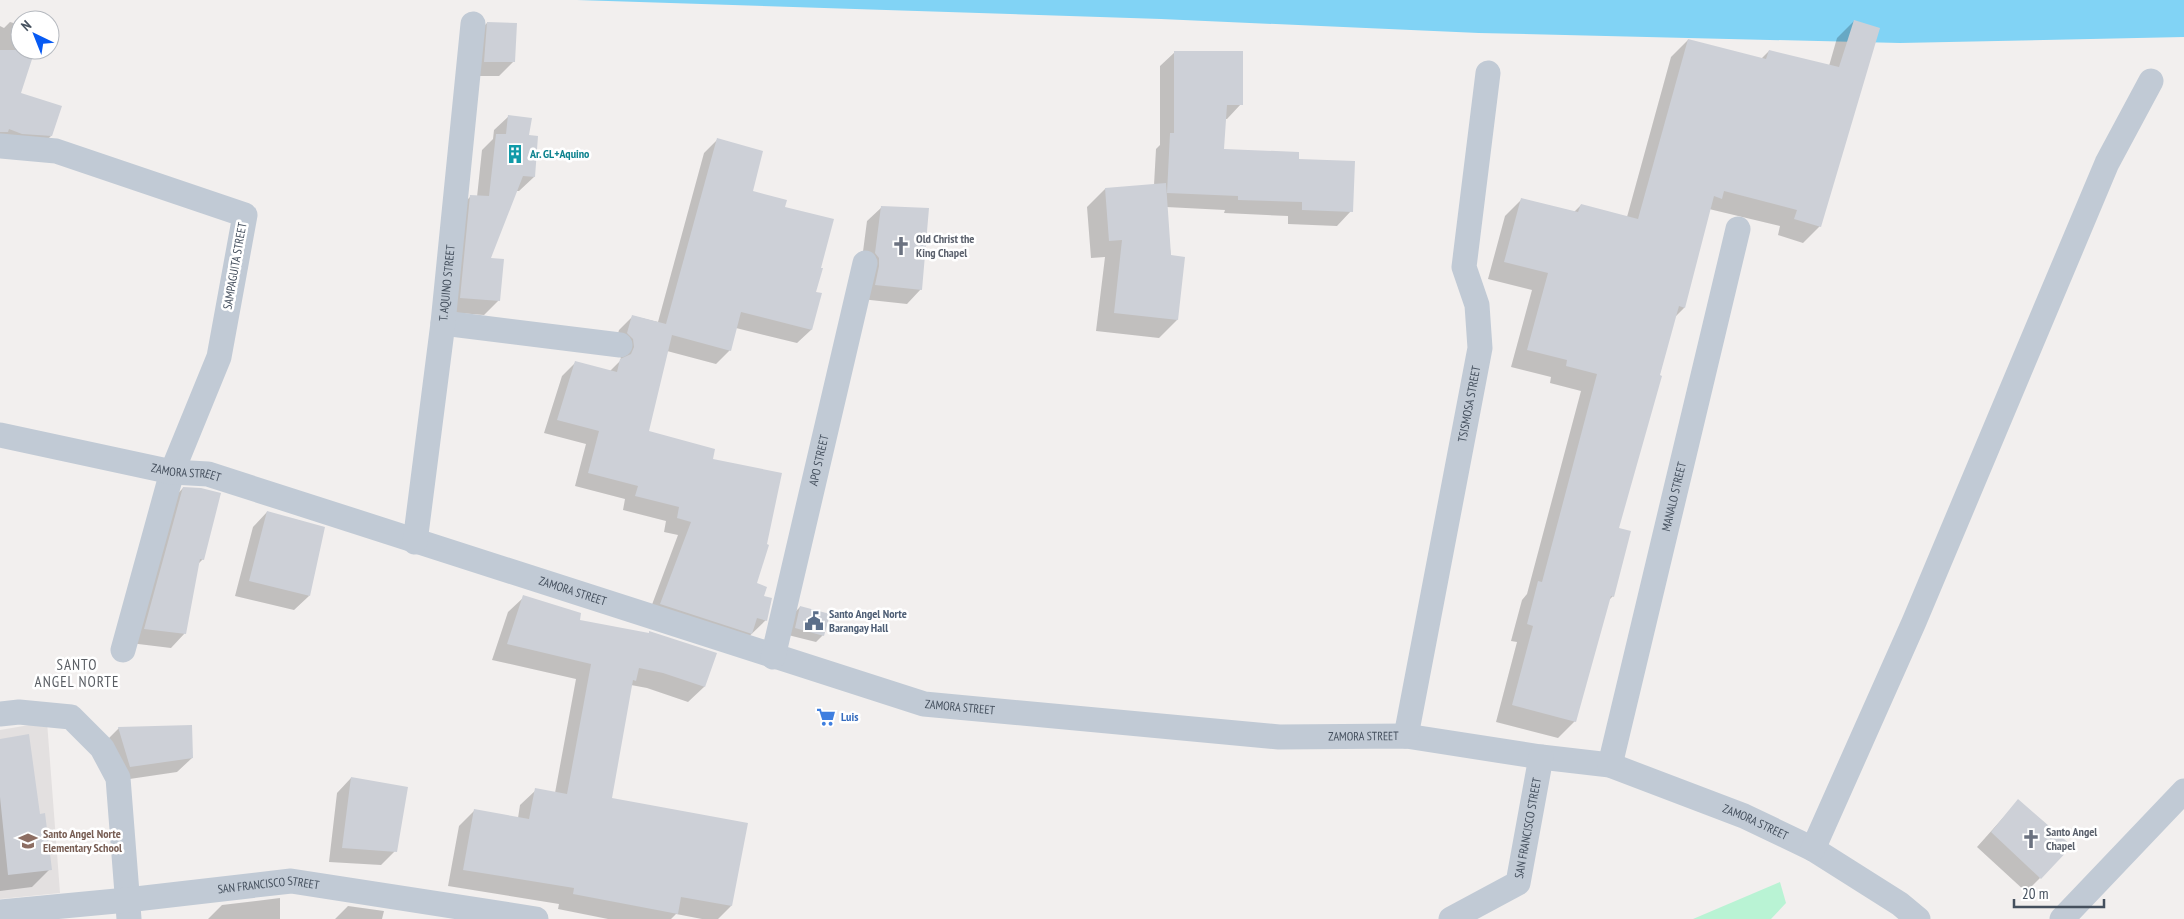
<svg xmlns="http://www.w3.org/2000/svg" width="2184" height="919" font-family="'PT Sans Narrow',sans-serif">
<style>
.education{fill:#e3e0e0}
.green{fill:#b9f3d4}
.water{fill:#81d3f5}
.shadow{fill:#0003}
.building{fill:#cdd0d7}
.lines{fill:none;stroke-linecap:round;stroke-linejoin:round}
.minor{stroke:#c1cad5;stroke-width:25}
.labels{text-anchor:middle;stroke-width:5;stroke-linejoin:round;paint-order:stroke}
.culture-label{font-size:12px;font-weight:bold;fill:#0d838f;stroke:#fff;text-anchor:start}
.worship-label{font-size:12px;font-weight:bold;fill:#5b616d;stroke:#fff;text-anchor:start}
.street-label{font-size:12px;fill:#45505e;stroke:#fff}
.service-label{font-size:12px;font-weight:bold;fill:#4e5e75;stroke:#fff;text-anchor:start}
.shop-label{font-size:12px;font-weight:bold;fill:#366cbe;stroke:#fff;text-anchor:start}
.education-label{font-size:12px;font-weight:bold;fill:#785e54;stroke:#fff;text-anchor:start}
.quarter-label{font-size:15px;letter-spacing:1px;fill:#5a5e64;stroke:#fff}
</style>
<rect width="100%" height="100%" fill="#f2efee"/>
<path class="education" d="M47,722l13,171 -60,6v-169z"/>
<path class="green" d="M1780,882l6,21 -15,16h-78z"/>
<path class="water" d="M577,0h1607v37l-284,6 -421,-10 -318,-14z"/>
<path class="shadow" d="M1854,21l-34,205 -17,17 -25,-8 2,-9 -71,-17 -25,99 -9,9 -57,212 -5,67 -5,5 -33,120 -17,17 -62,-16 21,-80 -6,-1 11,-41 5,-6 54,-203 -31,-8 1,-6 -40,-10 21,-77 -44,-11 17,-63 17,-17 52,13 7,-7 46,12 44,-160 17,-17 73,19 8,-8 60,15 8,-28z
M10,22l10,3v25h13l-14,44 32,42 -18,17 -33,-3v-124l4,2z
M487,23l27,38 -15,15h-29l3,-39z
M1175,52l66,52 -14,15h-2l-2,31 74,10 54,51 -14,15 -49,-2v-8l-64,-3 1,-3 -59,-3 11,113 -18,18 -63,-7 9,-74 -14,1 -4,-51 18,-18 49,-4 2,-36 4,-4v-79z
M509,116l19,20 6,41 -15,14h-3l-27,68 10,41 -15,15 -38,-3 10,-101 15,-15 6,1 5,-47 11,-11 1,-9z
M717,140l34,52 33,15 31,85 5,2 -9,36 -14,13 -61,-15 -6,22 -14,14 -49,-13 -20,81 64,28 44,124 8,13 3,23 -28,27 -91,-29 31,-83 -14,-3 2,-11 -43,-11 2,-11 -50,-13 11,-42 -42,-11 18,-57 13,-13 35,8 11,-11 -1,-7 -6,-6 5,-17 14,-14 25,6 46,-169z
M882,207l39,82 -14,15 -46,-5v-32l6,-46z
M183,488l20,71 -5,5 -13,69 -14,15 -41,-5 39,-140z
M267,512l42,84 -15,14 -59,-14 18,-69z
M524,597l54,24 70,13 2,-2 66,22 -12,33 -16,15 -41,-14 -16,-3 -20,114 135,25 -15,82 -13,13h-16l-26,-5 -5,5h-63l-50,-10 1,-5 -111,-18 11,-60 16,-16 43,8 2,-13 16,-15 19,3 21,-114 -84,-19 16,-48z
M800,607l23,28 -7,7 -28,-7 5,-21z
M119,728l73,30 -15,14 -61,9 -11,-39z
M0,740l39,75 11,54 -18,18 -32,4z
M351,778l44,73 -14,14 -52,-3 8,-69z
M2018,801l22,77 -14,14 -49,-45z
M280,898v21h-72l14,-14z
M348,906l36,5 -2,8h-47z"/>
<path class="building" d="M1854,20l26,8 -59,199 -27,-8 3,-9 -73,-19 -2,8 -8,-3 -29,112 -6,-2 -19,69 2,1 -43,152 12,3 -17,66 -3,-1 -35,126 -64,-17 21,-79 -6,-2 11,-43 4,1 55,-208 -31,-8 1,-6 -40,-10 21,-77 -44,-11 17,-64 57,14 3,-8 57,15 50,-180 78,20 3,-9 70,17z
M487,22l30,1 -2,39h-31z
M0,50h35l-14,43 41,13 -10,30 -30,-2 -13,-5 -1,3h-8z
M1174,51h69v54h-16l-3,44 75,3v7l56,2 -2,51 -51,-2v-8l-64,-2v-4l-71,-3 3,-60h4z
M508,115l24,3 -3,17 9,1 -3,41 -12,-1 -32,82 13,1 -4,42 -40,-3 10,-103 19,1 7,-62h10z
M717,138l46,13 -10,40 34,9 -2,7 49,12 -13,49h2l-7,24 6,1 -10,37 -71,-18 -10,39 -59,-16 -23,96 66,18 -2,10 69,14 -15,71 2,1 -12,38 10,4 -3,9 8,2 -5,23 -10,-3 -5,16 -92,-30 31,-82 -14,-4 2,-11 -44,-11 3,-10 -50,-13 11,-42 -42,-11 18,-59 42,11 3,-13 11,-5 3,-7 -1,-8 -6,-6 5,-18 34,9z
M1166,183l5,72 14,2 -7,63 -64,-7 8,-73 -13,1 -4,-53z
M881,206l48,2 -7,82 -47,-5 4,-19v-8l-4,-5z
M183,487l18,1 20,5 -17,67 -4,-1 -14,75 -42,-5z
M267,511l58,16 -15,69 -61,-15z
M523,595l58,18 -1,7 69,13v-2l68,22 -12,34 -42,-14 -24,-5 -3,13 -3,-1 -21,118 136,25 -16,83 -51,-9 -3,17 -105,-20 1,-6 -111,-18 11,-61 55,10 6,-31 32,6 24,-130 -84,-20z
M800,606l30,8 -6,22 -29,-8z
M192,725l1,33 -63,9 -12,-40z
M29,734l11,80 5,-1 7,57 -44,5 -8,-78v-58z
M351,777l57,10 -11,65 -55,-4z
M2018,799l54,47 -31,33 -50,-47z"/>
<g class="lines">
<g class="minor">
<path d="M0,146l56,5 189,64 -26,142 -47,115 -49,178"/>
<path d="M443,323l177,22"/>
<path id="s1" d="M0,435l172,37 36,2 716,230 355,33 127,-1 135,21 69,8 134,51 69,33 87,55 18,15"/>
<path id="s2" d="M415,542l28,-219 30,-299"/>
<path id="s3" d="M773,657l92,-394"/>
<path d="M0,714l19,-2 52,5 31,31 16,30 11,141"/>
<path id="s4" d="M1406,736l74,-388 -3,-43 -13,-38 24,-194"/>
<path id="s5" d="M1610,765l128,-536"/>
<path d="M1813,849l101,-227 193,-459 44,-82"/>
<path id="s6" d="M0,912l127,-12 164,-19 245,38"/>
<path id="s7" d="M1451,919l67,-36 23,-126"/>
<path d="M2062,919l122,-128"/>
</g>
</g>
<defs>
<g id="building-bare" transform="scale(1.5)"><path d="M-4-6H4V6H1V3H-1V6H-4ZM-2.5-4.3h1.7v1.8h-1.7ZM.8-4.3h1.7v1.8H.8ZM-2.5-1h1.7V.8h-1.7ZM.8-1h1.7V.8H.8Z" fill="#0f9aa8" stroke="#fff" stroke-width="2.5" paint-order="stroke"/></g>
<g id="church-bare" transform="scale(1.5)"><path d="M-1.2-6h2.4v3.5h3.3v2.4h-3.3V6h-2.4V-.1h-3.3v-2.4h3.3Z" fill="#6b7280" stroke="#fff" stroke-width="2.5" paint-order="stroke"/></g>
<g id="civic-bare" transform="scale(1.5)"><path d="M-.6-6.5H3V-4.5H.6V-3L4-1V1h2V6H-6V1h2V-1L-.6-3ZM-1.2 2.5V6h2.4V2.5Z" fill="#5c6f8a" stroke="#fff" stroke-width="2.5" paint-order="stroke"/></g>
<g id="supermarket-bare" transform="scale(1.5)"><path d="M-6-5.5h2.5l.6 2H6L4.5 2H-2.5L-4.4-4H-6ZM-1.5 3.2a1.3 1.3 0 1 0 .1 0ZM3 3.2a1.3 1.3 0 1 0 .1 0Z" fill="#3f7fe0" stroke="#fff" stroke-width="2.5" paint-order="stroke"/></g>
<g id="school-bare" transform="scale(1.5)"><path d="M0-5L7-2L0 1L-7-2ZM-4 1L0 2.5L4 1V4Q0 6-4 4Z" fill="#8d6e63" stroke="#fff" stroke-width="2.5" paint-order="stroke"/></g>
</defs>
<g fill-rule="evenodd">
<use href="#building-bare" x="515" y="154"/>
<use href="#church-bare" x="901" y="246"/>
<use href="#civic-bare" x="814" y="621"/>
<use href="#supermarket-bare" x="826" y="717"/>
<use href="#church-bare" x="2031" y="839"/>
<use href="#school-bare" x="28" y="841"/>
</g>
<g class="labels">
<g class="culture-label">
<text x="530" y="158">Ar. GL+Aquino</text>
</g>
<g class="worship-label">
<text x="916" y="243">Old Christ the<tspan x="916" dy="14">King Chapel</tspan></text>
<text x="2046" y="836">Santo Angel<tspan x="2046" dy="14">Chapel</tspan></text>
</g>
<g class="street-label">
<text transform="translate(235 266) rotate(-80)" y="4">SAMPAGUITA STREET</text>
<text dy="4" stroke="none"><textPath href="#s2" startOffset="261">T. AQUINO STREET</textPath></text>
<text dy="4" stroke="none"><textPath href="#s4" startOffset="338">TSISMOSA STREET</textPath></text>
<text dy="4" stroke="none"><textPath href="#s3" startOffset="202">APO STREET</textPath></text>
<text dy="4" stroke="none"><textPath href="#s1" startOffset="190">ZAMORA STREET</textPath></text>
<text dy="4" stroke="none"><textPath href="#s5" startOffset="276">MANALO STREET</textPath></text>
<text dy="4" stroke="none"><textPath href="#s1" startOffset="595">ZAMORA STREET</textPath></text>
<text dy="4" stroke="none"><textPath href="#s1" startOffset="1000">ZAMORA STREET</textPath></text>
<text dy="4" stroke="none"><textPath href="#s1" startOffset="1405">ZAMORA STREET</textPath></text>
<text dy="4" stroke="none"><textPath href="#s1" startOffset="1810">ZAMORA STREET</textPath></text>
<text dy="4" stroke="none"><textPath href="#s7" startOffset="132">SAN FRANCISCO STREET</textPath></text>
<text dy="4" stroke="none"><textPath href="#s6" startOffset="270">SAN FRANCISCO STREET</textPath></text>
</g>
<g class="service-label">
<text x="829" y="618">Santo Angel Norte<tspan x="829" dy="14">Barangay Hall</tspan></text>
</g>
<g class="shop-label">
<text x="841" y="721">Luis</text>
</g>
<g class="education-label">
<text x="43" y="838">Santo Angel Norte<tspan x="43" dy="14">Elementary School</tspan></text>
</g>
<g class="quarter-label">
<text x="77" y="670">SANTO<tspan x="77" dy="17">ANGEL NORTE</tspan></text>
</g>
</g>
<g transform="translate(35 35) rotate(317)"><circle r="24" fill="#ffffff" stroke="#b5b9bf"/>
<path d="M0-4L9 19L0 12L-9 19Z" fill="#075af3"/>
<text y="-8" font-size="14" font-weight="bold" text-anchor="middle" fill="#45505e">N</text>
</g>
<path d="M2014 899v8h90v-8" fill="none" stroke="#45505e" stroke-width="2.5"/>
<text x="2022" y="899" font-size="15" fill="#45505e" stroke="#ffffff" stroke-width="4" paint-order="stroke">20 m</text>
</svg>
